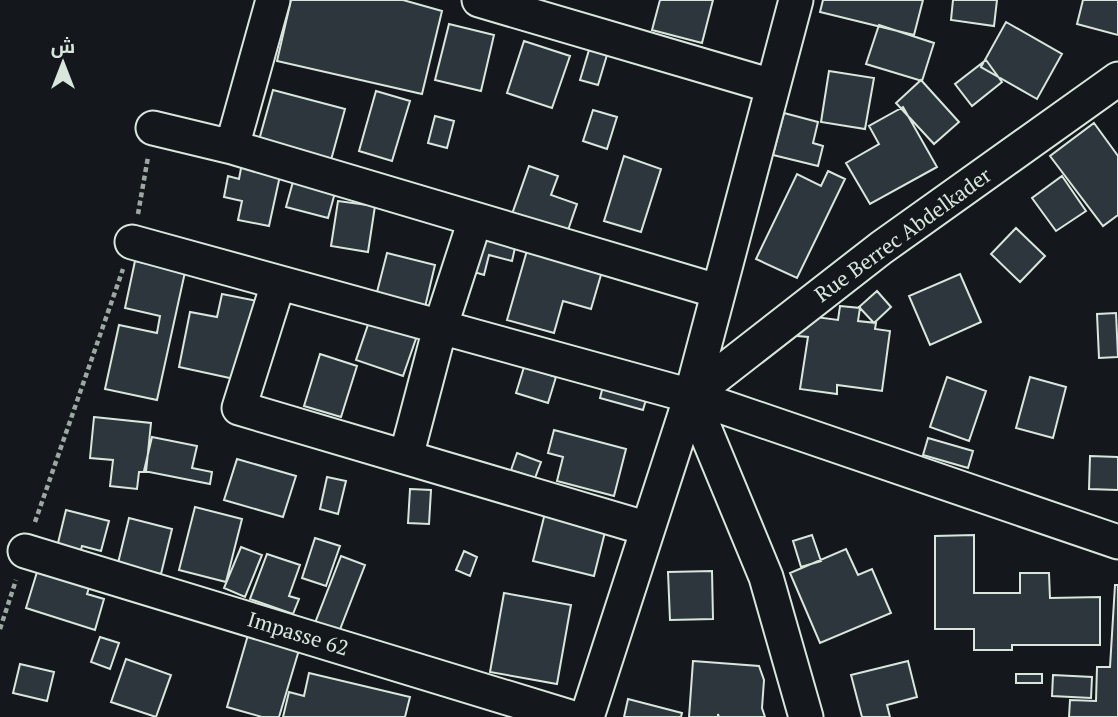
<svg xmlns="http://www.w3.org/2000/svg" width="1118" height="717" font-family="'PT Serif',Cairo,serif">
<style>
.building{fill:#2c363c;stroke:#d8e6dc;stroke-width:2}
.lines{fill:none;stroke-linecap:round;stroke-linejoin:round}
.minor-casing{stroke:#d8e6dc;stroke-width:37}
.path{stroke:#9da8a2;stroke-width:4.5;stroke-dasharray:5 3.5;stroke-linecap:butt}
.minor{stroke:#14181c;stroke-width:33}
.labels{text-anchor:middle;stroke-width:5;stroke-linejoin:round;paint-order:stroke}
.street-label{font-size:21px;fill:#d8e6dc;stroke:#14181c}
</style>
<rect width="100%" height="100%" fill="#14181c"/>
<path class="building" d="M291,0h112l39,11 -20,83 -145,-33z
M660,0h53l-11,43 -50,-13z
M823,0h100l-9,35 -94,-23z
M953,0h44l-3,26 -43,-6z
M1083,0h35v35l-41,-11z
M1006,22l56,32 -25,45 -56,-32z
M449,24l45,11 -13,56 -46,-11z
M879,25l55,18 -12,38 -56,-17z
M524,41l46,15 -18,52 -45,-15z
M589,50l18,5 -9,30 -18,-5z
M986,60l16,22 -30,24 -17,-22z
M829,71l45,7 -9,51 -44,-7z
M921,80l38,42 -25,22 -38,-41z
M273,90l72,19 -14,51 -72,-20z
M376,91l34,10 -18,60 -33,-10z
M903,107l34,60 -67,37 -24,-41 33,-19 -10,-18z
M593,110l24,7 -10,32 -24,-8z
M784,113l34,9 -5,21 10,3 -5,20 -45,-11z
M435,116l19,5 -7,27 -19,-5z
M1094,123l24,33v59l-15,11 -53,-70z
M624,156l37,13 -20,63 -37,-11z
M242,163l39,8 -12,55 -31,-6 4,-19 -18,-4 4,-21 11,3z
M529,166l29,10 -7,19 26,9 -11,32 -55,-19z
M828,171l17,8 -48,99 -41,-19 41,-85 24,12z
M1062,176l24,35 -30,20 -24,-33z
M294,178l42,11 -8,29 -42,-11z
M338,201l37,5 -7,46 -37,-6z
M1016,228l29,28 -25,26 -29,-28z
M480,231l37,8 -5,22 -23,-6 -5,20 -13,-4z
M528,247l75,21 -12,41 -28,-8 -9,32 -47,-13z
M387,253l48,12 -10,42 -49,-11z
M135,261l50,11 -28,128 -52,-11 14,-64 38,8 3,-17 -35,-8z
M960,274l21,48 -51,23 -21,-49z
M877,291l14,16 -17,16 -15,-16z
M222,294l35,7 -18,79 -60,-13 11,-55 27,5z
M840,306l20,2 -2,13 18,2 -1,6 15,2 -8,60 -45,-6v9l-37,-5 8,-52 -10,-1 3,-21 37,5z
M373,310l47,17 -17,49 -47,-16z
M1116,313l2,44 -19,1 -2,-44z
M320,354l37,12 -16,51 -37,-11z
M524,367l32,10 -8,26 -32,-10z
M947,377l39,14 -17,50 -39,-14z
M1030,377l36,10 -13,51 -37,-10z
M605,378l44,11 -6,21 -43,-12z
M94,417l57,6 -5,49h-7l-2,17 -27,-3 3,-26 -23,-2z
M554,430l72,19 -12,47 -57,-15 6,-24 -15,-4z
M152,437l45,9 -5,22 20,4 -2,12 -66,-13z
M928,438l45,13 -5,17 -45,-13z
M517,453l24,9 -6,16 -24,-8z
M1090,456l28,1v33l-29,-1z
M237,459l59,17 -13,41 -59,-17z
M327,477l19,4 -8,33 -18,-5z
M410,489l21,1 -2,34 -21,-1z
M547,505l61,15 -14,56 -61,-15z
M195,507l47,12 -16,63 -47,-12z
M66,510l43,11 -8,30 -19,-5 -2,7 -23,-6z
M129,518l43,11 -11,45 -43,-11z
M812,535l9,26 -20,6 -8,-26z
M974,535v58h46v-20h29l1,25 50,-1v48h-88v5h-38v-21h-39v-93z
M315,538l25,8 -14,40 -24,-8z
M241,547l21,8 -17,42 -21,-9z
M846,549l12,26 14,-6 19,44 -71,30 -30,-70z
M464,551l13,6 -7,19 -14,-6z
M267,554l33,11 -11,31 10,3 -6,15 -43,-15z
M341,556l24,9 -26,67 -24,-9z
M712,571l1,48 -43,1 -2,-48z
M37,572l52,16 -2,6 17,5 -9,31 -69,-22z
M1115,585h3v132h-49l1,-17 26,1 1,-34h13z
M504,593l67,12 -14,79 -67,-12z
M248,635l51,15 -20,67h-17l-35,-10z
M100,637l19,6 -9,26 -19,-7z
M126,659l45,16 -15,42 -45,-15z
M693,661l66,5 5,14 -2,28 3,9h-46l-1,-3v3h-29z
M908,661l9,36 -30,8 3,12h-28l-11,-42z
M20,664l34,8 -7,29 -34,-8z
M309,673l101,24 -5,20h-122l6,-25 15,4z
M1016,674h26v9h-26z
M1053,675l39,2 -1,21 -39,-2z
M628,699l54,14 -1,4h-57z"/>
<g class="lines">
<g class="minor-casing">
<path id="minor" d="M273,0l-41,147 485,144
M479,0l293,86
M153,128l79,19
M132,242l559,154 427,146
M278,284l-39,124 406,120
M691,396l190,-148 237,-169
M691,396l75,181 40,140
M406,457l34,-129 35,-108
M25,551l545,166
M587,717l104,-321 105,-396"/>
</g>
<path class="path" d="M138,214l10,-57
M35,522l88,-253
M0,629l16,-49"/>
<use href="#minor" class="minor"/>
</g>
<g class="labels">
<g class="street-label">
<text transform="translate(903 235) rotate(-36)" y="7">Rue Berrec Abdelkader</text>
<text transform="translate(298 634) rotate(17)" y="7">Impasse 62</text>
</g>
</g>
<g transform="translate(63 63)" stroke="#14181c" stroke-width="5" paint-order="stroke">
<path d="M0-5L12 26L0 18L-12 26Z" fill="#d8e6dc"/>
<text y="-10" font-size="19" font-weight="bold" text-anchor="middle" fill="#d8e6dc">ش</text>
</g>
</svg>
